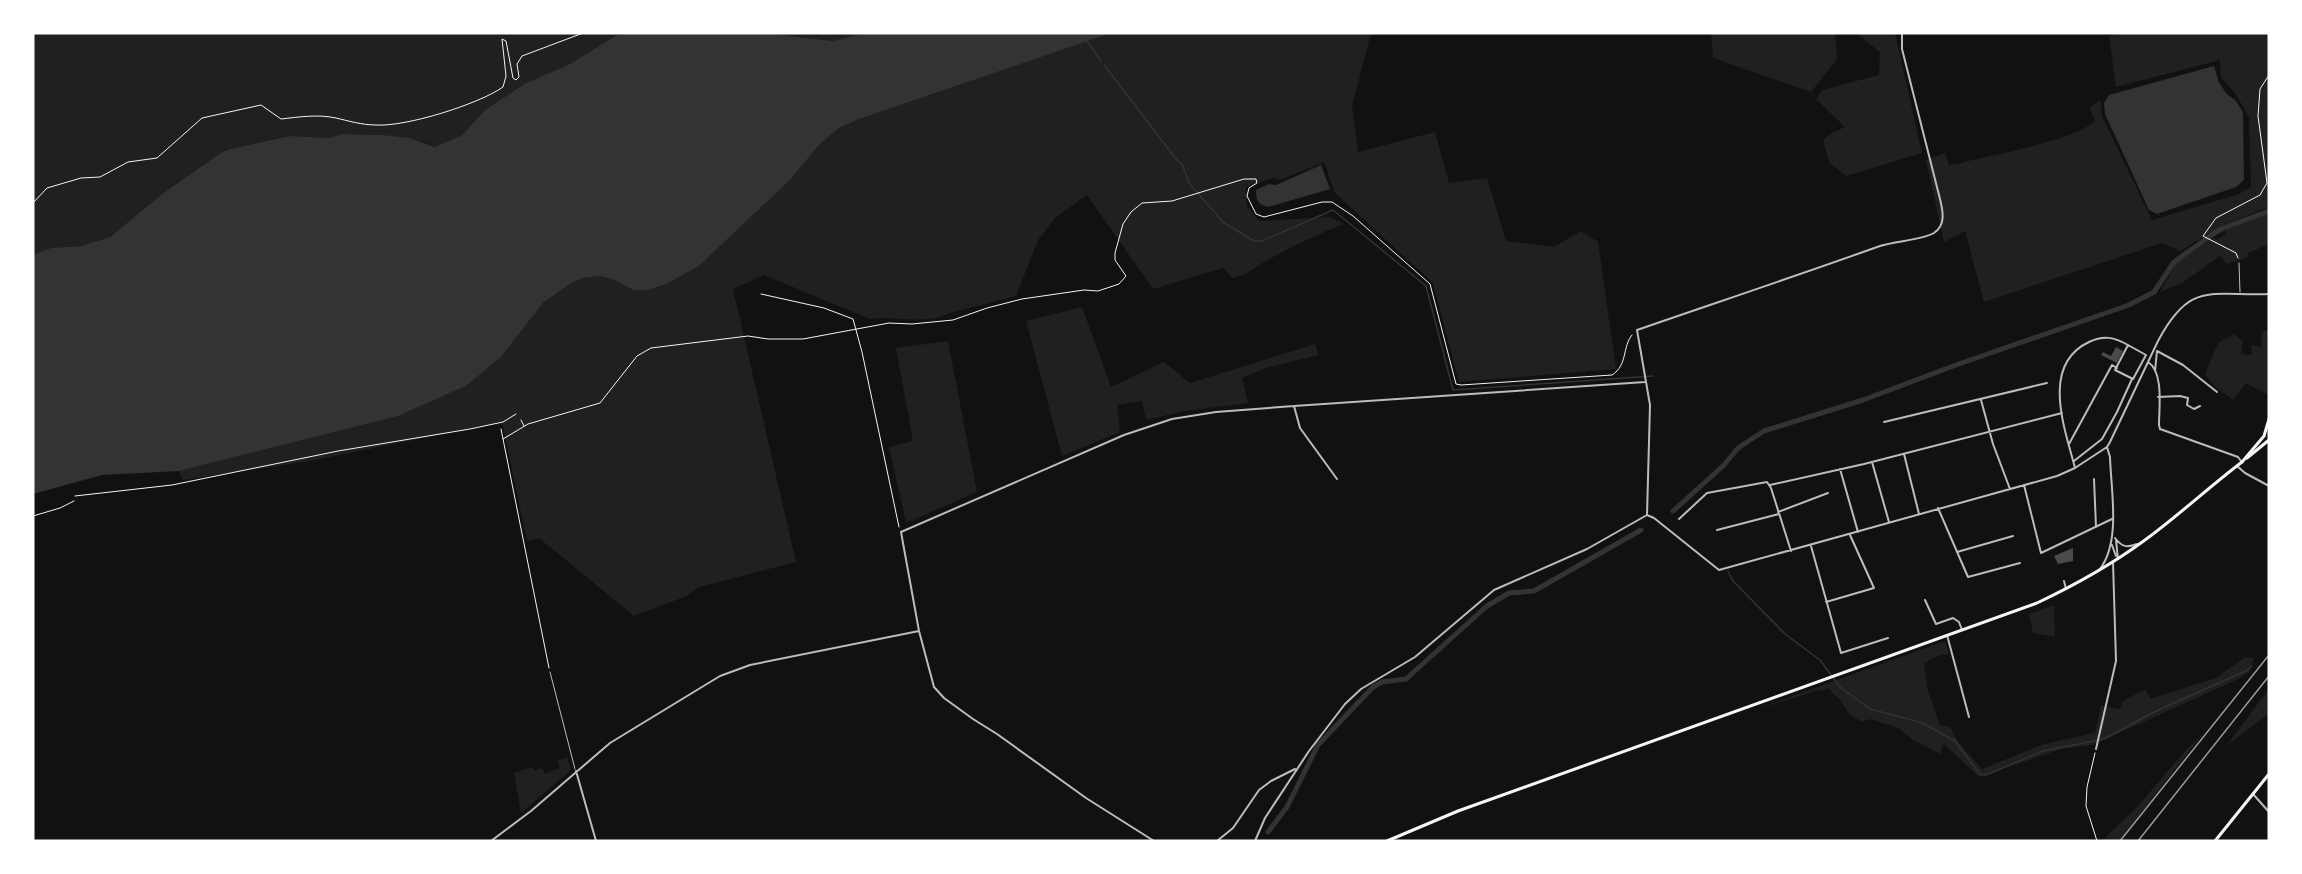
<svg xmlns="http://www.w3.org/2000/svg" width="2302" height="874" font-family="Ubuntu,sans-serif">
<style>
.green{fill:#202020}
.water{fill:#333}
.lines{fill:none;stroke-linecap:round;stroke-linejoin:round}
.stream{stroke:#333;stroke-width:1.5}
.canal{stroke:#333;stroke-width:5}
.building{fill:#4a4a4a}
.path{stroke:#f5f5f5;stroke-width:1}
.service{stroke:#bcbcbc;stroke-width:1}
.minor{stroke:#bcbcbc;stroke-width:2}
.secondary{stroke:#f5f5f5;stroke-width:3}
.primary{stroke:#f5f5f5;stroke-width:3}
.rail{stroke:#9a9a9a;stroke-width:1.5}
</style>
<rect width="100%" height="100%" fill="#111"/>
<path class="green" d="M33,33h603l-19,2 -49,30 -42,18 -41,27 -23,25 -27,12 -8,-4 -44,-8 -41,-1 -13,4 -40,-2 -59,13 -11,5 -57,40 -52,43 -29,9 -29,2 -19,7z
M768,33h98l-34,8z
M1108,33h265l-3,4 -18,69 6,46 77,-20 14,51 38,-5 19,63 48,6 27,-16 17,11 18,127 -157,13 -26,-99 -98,-90 -11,-31 -44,18 -7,-2 -27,9 1,19 12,15 71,-4 14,7c-27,10 -53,23 -78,37 -13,7 -20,15 -34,17l-9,-10 -70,21 -66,-94 -32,23 -17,22 -22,56 -66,17c-20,12 -57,3 -80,6l-106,-44 -31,14 63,273 -97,25 -12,9 -53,20 -95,-78 -12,3 -25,-119 -192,39 -127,19 -4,-9 219,-55 68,-30 35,-29 42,-54 27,-19 13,-6 16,-2 14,2 20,12 66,-24 91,-86 29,-35 20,-17 20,-9z
M1711,33h124l2,26 -26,33 -98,-34z
M1856,33h39l27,120 -76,23 -17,-14 -6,-21 7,-7 15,-7 -29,-28 6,-9 57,-15 1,-23z
M2123,33h146v174l-46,18 -43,26 -18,-8 -178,59 -19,-71 -21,11 -18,-82 19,-7 4,12 8,-1c31,-9 118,-23 138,-43l-5,-13 10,-8 2,16 50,104 87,-26 12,-7 -2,-69 -13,-24 -15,-17 -1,-17 -104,27 -7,-51z
M2269,213v28l-4,5 -17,7 -1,5 -20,6 -7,-8 -38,27 -22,9 16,-29 38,-26 2,3 10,-6 -2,-5z
M1082,307l29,80 53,-25 26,21 125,-39 4,11 -53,13 -24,10 6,25 -63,8 -39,9 -4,-19 -25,4 3,27 -58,24 -36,-135z
M2269,330v65l-23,-12 -13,17 -19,-14 -9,-12 13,-31 16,-9 9,8 -2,12 11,1 -1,-10 10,2 1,-15z
M948,341l29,151 -71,31 -17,-76 24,-6 -17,-93z
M2054,605l1,32 -22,-4 -4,-19z
M1945,641l4,13 -11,2 -14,7 4,28 12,34 10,2 8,15 24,27 62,-25 51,-11 6,-27 19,3 3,-8 23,-12 4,10 66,-21 29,-21 9,1 -5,14 -11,7 -145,66 -32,4 -82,28 -35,-33 -4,10 -27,-14 -14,-12 -29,-9 -8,3 -13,-8 -8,-13 -12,-12 -13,2 -62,19z
M2269,689v25l-42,31z
M2202,735l-83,106h-17l35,-34 49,-57z
M567,757l4,13 -50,43 -7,-40 18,-6 3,3 7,-2 3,6 15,-6 -3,-7z"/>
<path class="water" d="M636,33h132l64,8 34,-8h245l-252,86 -20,9 -20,17 -29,35 -91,86 -33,18 -18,6h-15l-20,-11 -14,-3 -16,2 -13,6 -27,19 -42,54 -35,29 -68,30 -219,55 -77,4 -69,19v-239l18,-7 30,-2 29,-9 52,-43 57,-40 11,-5 59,-13 40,2 13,-4 41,1 26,3 26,9 27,-12 23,-25 41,-27 42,-18 49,-30z
M2214,66l5,17 8,11 9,7 7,11 1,68 -8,7 -79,27 -8,-4 -44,-96 -1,-11 5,-8z
M1321,165l9,24 -62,18c-10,-3 -12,-6 -12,-17l13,-6 7,1z"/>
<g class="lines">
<path class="stream" d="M1086,40l15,21
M1104,65l73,95 5,4 7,19 34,39 31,19h8l71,-31 93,76 27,104 200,-14
M1728,571l5,10 52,53 35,26 20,27 30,22 53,14 32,18 25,33 6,1 57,-24 61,-12 50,-27 94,-42 4,-4"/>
<path class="canal" d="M1673,511l51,-46 14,-17 26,-17 99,-31 93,-35 173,-60 25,-13 20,-30 39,-28 10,-6 46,-17
M1268,832l19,-25 31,-62 55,-58 9,-5 24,-3 81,-73 22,-13 25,-2 107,-61"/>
</g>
<path class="building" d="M2116,347l7,4 -6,12 -16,-8 2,-3 8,4z
M2073,548v13l-15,3 -4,-8z"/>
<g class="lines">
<path class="path" d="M33,203l14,-15 34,-10 19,-1 28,-15 29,-4 45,-40 59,-13 20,14c18,-2 37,-5 55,-1 13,3 26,7 40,7 30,2 103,-21 127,-38l3,-11 -4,-37 4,2 7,37 3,2 3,-3 -2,-13 5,-8 61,-23
M2238,258l-2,-5 -33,-17 13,-18 44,-23 7,-12 -9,-67 2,-27 9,-14
M761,294l63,14 29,11 9,33 37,175
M521,420l3,6
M501,429l48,239
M503,439l25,-15 72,-21 37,-47 14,-8 97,-12 20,3h35l86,-16 23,1 41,-4 34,-12 35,-9 62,-9 14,1 21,-7 7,-8 -11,-16v-7l8,-29 8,-12 11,-9 30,-2 72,-22h12l1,4 -8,5 -2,8 9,18 8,3 58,-15h10l21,14 77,68 26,100 5,1 151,-10c16,-10 10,-28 20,-40
M75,496l97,-11 166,-34 132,-22 33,-7 13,-8
M33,516l27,-8 14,-7
M2095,753l-8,34 -1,19 11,35"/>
<path class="service" d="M2239,263l1,29
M550,672l25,97"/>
<path class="minor" d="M2128,345l18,10 -13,24 -18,-9z
M2148,362c16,10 11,46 11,63l1,4 78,28 3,4
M2155,371l2,-20 26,14 34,27
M2158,397l22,-1 8,2 -1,7 7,4 6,-3
M1981,400l12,44 17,45
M1294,406l6,22 37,51
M1884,422l163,-39
M2069,444l43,-79 5,3
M1904,454l15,60
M2074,461l28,-22 15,-27 15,-33
M1872,462l17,60
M2237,466l8,7 24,13
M2075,468c-10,-39 -35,-103 14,-126 15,-7 25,-5 39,3
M1840,469l18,63
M2094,479l2,48
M1770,485l94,-21 198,-51
M2024,485l17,68 71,-34
M1938,508l30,69 52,-14
M1778,512l50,-19
M1647,515l7,3 65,52 338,-94 18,-8 32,-21 3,-5 48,-101c32,-60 52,-45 111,-47
M1647,515l3,-110 -13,-75c81,-28 162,-55 243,-84 15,-5 42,-6 54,-13 12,-8 9,-22 6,-34l-38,-150v-16
M1679,519l28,-26 60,-11 4,6 20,63
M1717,530l62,-16
M2115,538c7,9 12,10 22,6
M2116,540l2,19
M2112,545l4,11
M1811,546l30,107 47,-15
M1957,552l56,-16
M2100,569c21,-28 11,-78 10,-112l-3,-10
M2064,581l2,8
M1925,600l11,24 17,-6 6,4 3,8
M1826,602l48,-14 -24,-53
M1947,635l22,82
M2096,749l20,-88 -3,-99
M576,771l20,70
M2253,794l16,18
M491,841l40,-30 79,-68 110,-67 30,-11 169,-34
M1154,841l-68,-43 -89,-64 -24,-15 -29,-21 -10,-11 -15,-56 -18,-99 223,-97 48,-16 44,-7 78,-6 351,-24
M1217,841l16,-13 26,-38 12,-9 24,-12
M1255,841l10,-23 44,-67 36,-47 16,-15 54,-32 79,-67 93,-41 60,-34"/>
<path class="secondary" d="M2247,458l22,-18
M1387,841l71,-30 579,-208c38,-18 74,-38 108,-63 33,-24 64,-53 97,-78"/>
<path class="primary" d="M2242,462l22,-26 5,-17
M2215,841l54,-67"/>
<path class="rail" d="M2120,841l149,-186
M2138,841l131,-165"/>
</g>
<rect width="2302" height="874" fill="none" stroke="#ffffff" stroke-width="69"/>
</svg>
